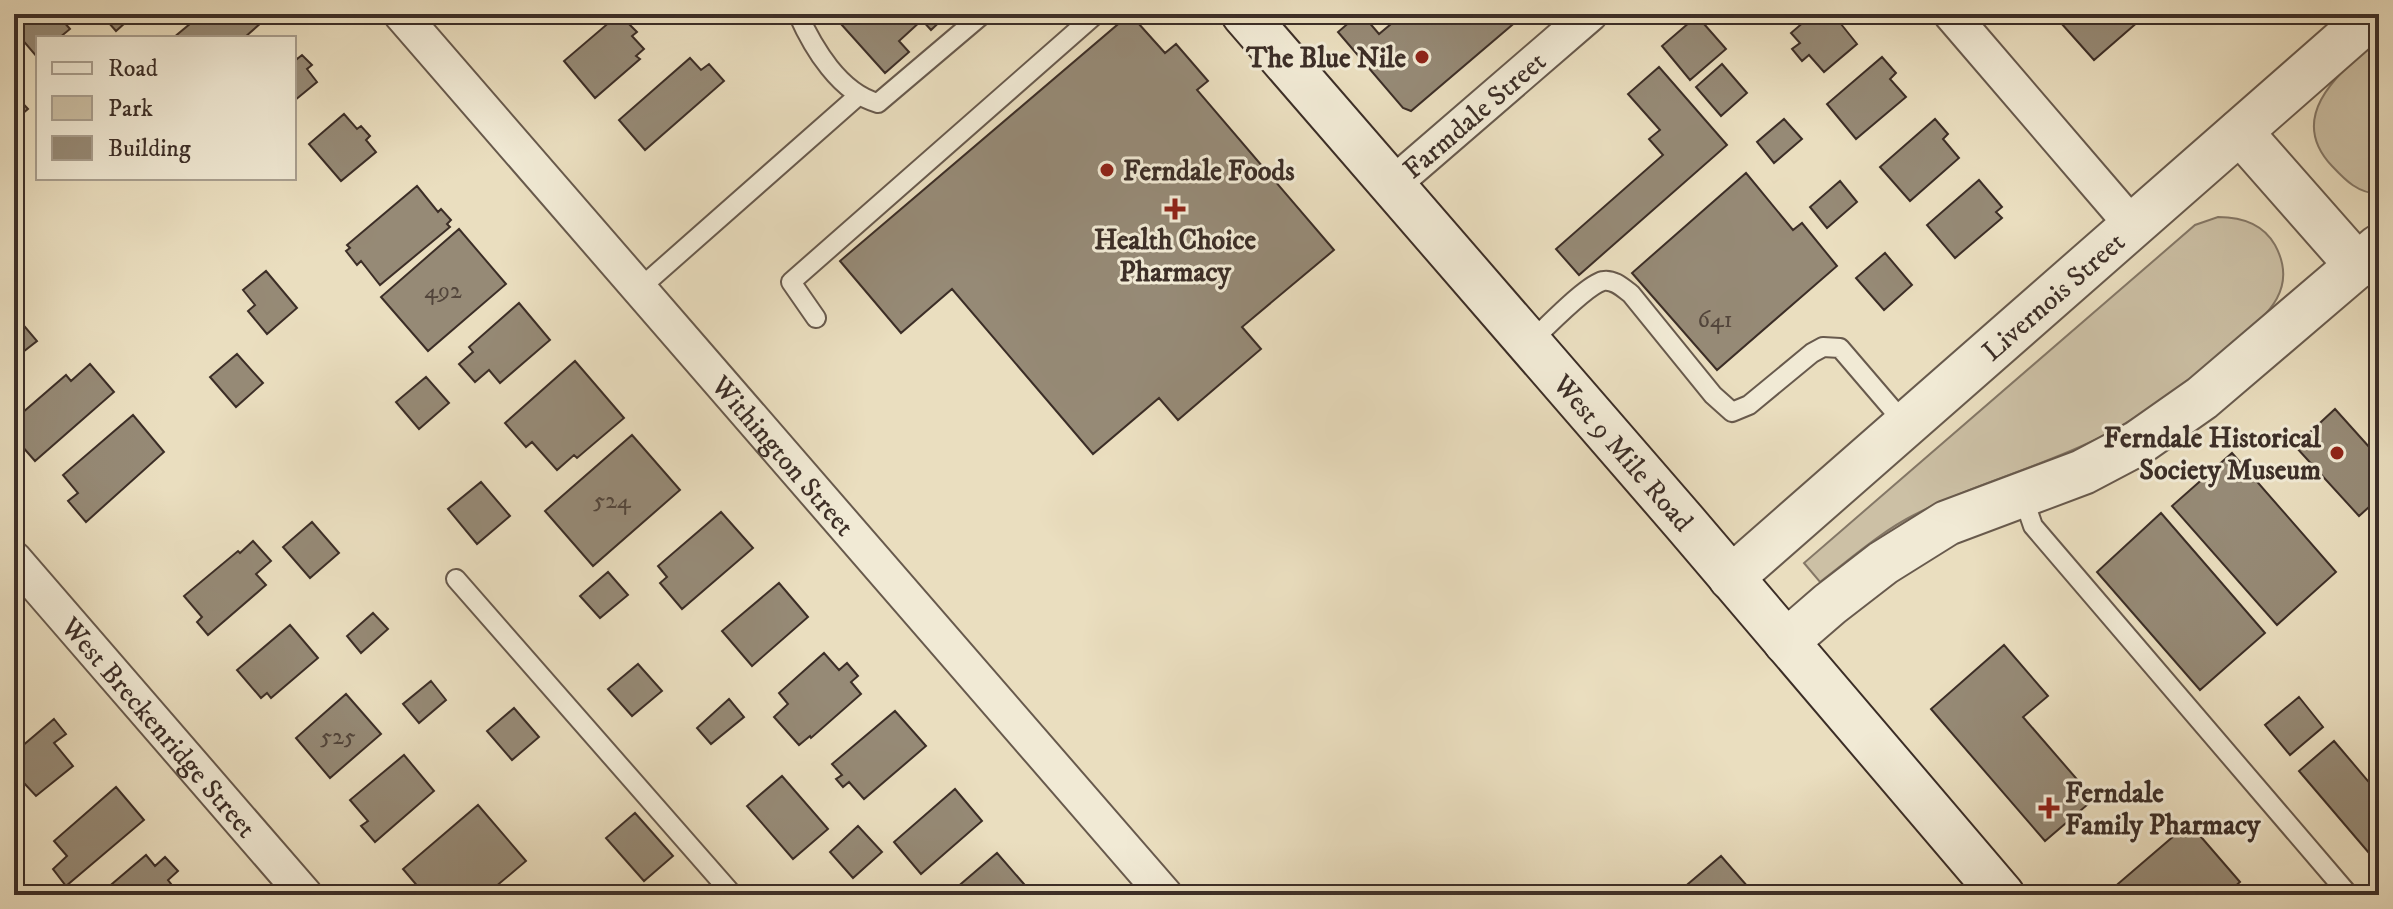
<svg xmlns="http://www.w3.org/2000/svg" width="2393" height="909" font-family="'IM FELL DW Pica',serif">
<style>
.green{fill:#ccc0a5;stroke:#847766;stroke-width:2}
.building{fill:#968a76;stroke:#3c2e27;stroke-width:2}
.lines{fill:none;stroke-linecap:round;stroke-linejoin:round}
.service-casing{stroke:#685a4d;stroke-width:22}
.minor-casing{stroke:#685a4d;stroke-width:38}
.tertiary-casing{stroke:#685a4d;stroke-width:48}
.secondary-casing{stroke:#3c2e27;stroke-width:48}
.service{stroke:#f1ead5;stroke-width:18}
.minor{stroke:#f1ead5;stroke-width:34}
.tertiary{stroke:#f1ead5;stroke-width:44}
.secondary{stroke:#f1ead5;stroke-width:44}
.poi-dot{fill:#8f2418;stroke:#f1ead5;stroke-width:3}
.labels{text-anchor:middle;stroke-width:6;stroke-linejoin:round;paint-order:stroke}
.number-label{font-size:24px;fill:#52453b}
.poi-label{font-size:28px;font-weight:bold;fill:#3c2e27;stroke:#f1ead5;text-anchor:end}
.street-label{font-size:28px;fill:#3c2e27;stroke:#f1ead5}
</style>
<rect width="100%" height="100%" fill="#eadebf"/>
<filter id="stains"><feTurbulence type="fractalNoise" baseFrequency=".0025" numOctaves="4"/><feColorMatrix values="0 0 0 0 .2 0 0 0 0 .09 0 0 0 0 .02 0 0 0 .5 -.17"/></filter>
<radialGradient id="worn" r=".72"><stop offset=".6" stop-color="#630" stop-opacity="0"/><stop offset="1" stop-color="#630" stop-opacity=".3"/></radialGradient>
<path class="green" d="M2379,38v156c-21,-1 -33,-13 -47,-28 -48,-51 10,-95 47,-128z
M2218,217c23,0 45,7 57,28 25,46 -11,72 -43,100 -42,35 -84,68 -133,93 -60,30 -126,46 -185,77 -32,16 -65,45 -94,67l-16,-19 391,-338z"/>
<path class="building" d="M30,14h27l13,15 -11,9h-21l-1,19 -23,-27v-3z
M101,14h34l-19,17z
M196,14h75l-27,24h-71l18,-15 -2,-3z
M619,14l18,18 -5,4 12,13 -8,7 4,3 -45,39 -31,-37z
M852,14h96l-17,16 -9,-10 -23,21 10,11 -24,21 -44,-49z
M1130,14l35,39 11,-9 32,37 -11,9 137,160 -92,77 19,22 -83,71 -19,-22 -66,56 -141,-165 -51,44 -61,-72z
M1359,14h3l17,20 24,-20h122l-114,97 -8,-3 -65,-76z
M1813,14h30l4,5 -6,5 16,20 -33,28 -15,-17 -7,6 -10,-12 8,-6 -9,-10z
M2071,14h76l-53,46 -33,-37z
M1697,16l29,33 -36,31 -28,-34z
M294,55l3,4 5,-4 10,10 -5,4 10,13 -23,19z
M1882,57l14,16 -6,6 16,18 -50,42 -29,-35z
M690,58l11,12 8,-6 15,17 -79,69 -26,-30z
M1722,64l25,29 -26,23 -25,-29z
M1659,67l68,78 -148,130 -23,-26 107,-94 -14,-16 11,-9 -32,-36z
M14,94l14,15 -14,12z
M344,114l13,15 4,-3 9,10 -4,4 10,12 -35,29 -32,-37z
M1784,119l18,20 -28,24 -17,-21z
M1935,119l13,15 -5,5 16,19 -49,43 -30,-34z
M1746,173l47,57 9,-7 35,43 -120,104 -85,-97z
M1979,180l23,27 -6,5 6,6 -47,40 -28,-33z
M1840,181l17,21 -30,26 -17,-21z
M417,186l21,26 3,-3 10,11 -4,4 3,3 -70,58 -19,-24 -4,4 -11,-14 4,-3 -3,-3z
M459,229l47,55 -78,67 -47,-54z
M1885,253l27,32 -28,25 -28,-32z
M266,271l31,37 -30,26 -19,-23 7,-6 -12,-15z
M519,303l31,37 -50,43 -11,-13 -14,12 -16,-18 14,-12 -4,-5z
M14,314l23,27 -23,18z
M237,354l26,29 -27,24 -26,-30z
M575,361l49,57 -47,40 -3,-3 -17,15 -25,-28 -6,5 -21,-24z
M90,364l24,28 -79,69 -21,-24v-17l52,-45 5,6z
M426,377l23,26 -30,26 -23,-27z
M2335,409l44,49v40l-20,18 -64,-70z
M133,415l31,37 -78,70 -18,-21 10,-8 -15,-18z
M632,435l48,55 -87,76 -48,-55z
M2232,453l104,119 -59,53 -105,-119z
M481,482l29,34 -33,28 -29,-35z
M721,512l32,36 -71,61 -22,-26 7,-6 -9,-11z
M2161,513l104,120 -65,57 -103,-118z
M312,522l27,31 -29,25 -27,-31z
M253,541l18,20 -15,13 10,11 -58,50 -11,-13 5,-5 -18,-21 54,-45 2,2z
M608,572l20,23 -28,23 -20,-22z
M779,583l29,34 -56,49 -30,-35z
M373,613l15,16 -27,24 -14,-17z
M290,625l28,33 -47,40 -4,-5 -6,5 -24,-28z
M2004,645l44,51 -25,21 71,82 -49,42 -114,-132z
M824,653l15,17 8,-7 11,13 -7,6 10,12 -50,44 -1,-2 -11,9 -25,-28 14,-13 -9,-11z
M638,664l24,27 -30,25 -24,-27z
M431,681l15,19 -27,23 -16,-19z
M346,694l35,40 -51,44 -34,-40z
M2299,697l24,30 -33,28 -25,-30z
M729,699l15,18 -33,27 -14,-16z
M514,708l25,29 -27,23 -25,-29z
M895,711l31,35 -62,53 -15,-17 -6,5 -7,-8 6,-4 -10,-11z
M54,719l12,15 -12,9 19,23 -37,30 -13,-14 -9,8v-37z
M2334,741l45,53v50l-10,9 -70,-82z
M404,755l30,36 -59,51 -14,-16 7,-5 -18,-21z
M782,776l46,53 -35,30 -46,-53z
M116,787l28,33 -78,66 -13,-17 14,-13 -13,-15z
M955,789l27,32 -61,53 -27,-32z
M478,805l48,56 -32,27 -2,-2 -10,9h-57l-22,-26z
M635,813l38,43 -29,25 -38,-43z
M2189,823l51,59 -15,13h-107l-6,-6z
M858,826l24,26 -29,26 -23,-26z
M997,853l33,38 -4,4h-78z
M146,855l9,11 10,-9 13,14 -10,9 7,9 -7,6h-69z
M1721,856l34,39h-80z"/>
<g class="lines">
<g class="service-casing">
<path id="service" d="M798,14c15,34 42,79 80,89l105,-89
M639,289l220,-194
M816,318l-25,-36 305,-268
M1529,343c15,-13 57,-58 74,-62 11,-2 20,7 28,13l82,101 19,17 17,-7 63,-52 11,-6 17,1 66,77
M2022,494l11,32 316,369
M456,579l277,316"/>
</g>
<g class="minor-casing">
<g id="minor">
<path id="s1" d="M401,14l764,881"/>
<path d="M1951,14l182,212"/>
<path id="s2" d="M1392,185l198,-171"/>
<path id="s3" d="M14,559l291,336"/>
</g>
</g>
<g class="tertiary-casing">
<g id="tertiary">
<path d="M2240,132l118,134"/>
<path id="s4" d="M1731,578l643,-564"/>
<path d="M1786,642l44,-38 53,-41 64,-40 136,-51 55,-29 64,-45 177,-151"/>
</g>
</g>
<g class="secondary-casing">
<g id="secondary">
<path id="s5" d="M1244,14l441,509 317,372"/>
</g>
</g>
<use href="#service" class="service"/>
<use href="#minor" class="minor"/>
<use href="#tertiary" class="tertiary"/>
<use href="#secondary" class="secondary"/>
</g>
<g class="poi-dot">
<circle cx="1422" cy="57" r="8"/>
<circle cx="1107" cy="170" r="8"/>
<path d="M1171 197h8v8h8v8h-8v8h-8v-8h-8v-8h8z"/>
<circle cx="2337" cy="453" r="8"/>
<path d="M2045 796h8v8h8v8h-8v8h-8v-8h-8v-8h8z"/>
</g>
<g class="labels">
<g class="number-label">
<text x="443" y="298">492</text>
<text x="1715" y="327">641</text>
<text x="612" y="508">524</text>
<text x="338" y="744">525</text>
</g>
<g class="poi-label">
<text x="1406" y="67">The Blue Nile</text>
<text x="1123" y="180" text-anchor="start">Ferndale Foods</text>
<text x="1175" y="249" text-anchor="middle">Health Choice<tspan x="1175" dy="32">Pharmacy</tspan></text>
<text x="2321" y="447">Ferndale Historical<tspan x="2321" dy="32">Society Museum</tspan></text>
<text x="2065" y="802" text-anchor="start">Ferndale<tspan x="2065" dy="32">Family Pharmacy</tspan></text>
</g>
<g class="street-label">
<text dy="10" stroke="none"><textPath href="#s2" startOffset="108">Farmdale Street</textPath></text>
<text dy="10" stroke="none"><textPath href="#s4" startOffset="428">Livernois Street</textPath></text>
<text dy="10" stroke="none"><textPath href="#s5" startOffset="580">West 9 Mile Road</textPath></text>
<text dy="10" stroke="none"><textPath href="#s1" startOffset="584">Withington Street</textPath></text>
<text dy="10" stroke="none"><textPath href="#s3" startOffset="222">West Breckenridge Street</textPath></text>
</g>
</g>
<rect width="2393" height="909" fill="none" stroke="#eadebf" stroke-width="48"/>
<rect x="16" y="16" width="2361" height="877" fill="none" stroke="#3c2e27" stroke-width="4"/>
<rect x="24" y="24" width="2345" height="861" fill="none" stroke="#3c2e27" stroke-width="2"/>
<rect x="36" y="36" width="260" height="144" fill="#f1ead5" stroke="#a99f8f" stroke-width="2"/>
<rect x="52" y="62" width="40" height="12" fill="#f1ead5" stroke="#a99f8f" stroke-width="2"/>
<text x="108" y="76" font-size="24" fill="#3c2e27">Road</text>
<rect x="52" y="96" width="40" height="24" fill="#ccc0a5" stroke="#a99f8f" stroke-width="2"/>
<text x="108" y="116" font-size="24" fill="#3c2e27">Park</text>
<rect x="52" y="136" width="40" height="24" fill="#968a76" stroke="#a99f8f" stroke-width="2"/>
<text x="108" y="156" font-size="24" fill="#3c2e27">Building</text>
<rect width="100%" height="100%" filter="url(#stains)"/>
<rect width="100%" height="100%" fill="url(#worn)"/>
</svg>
